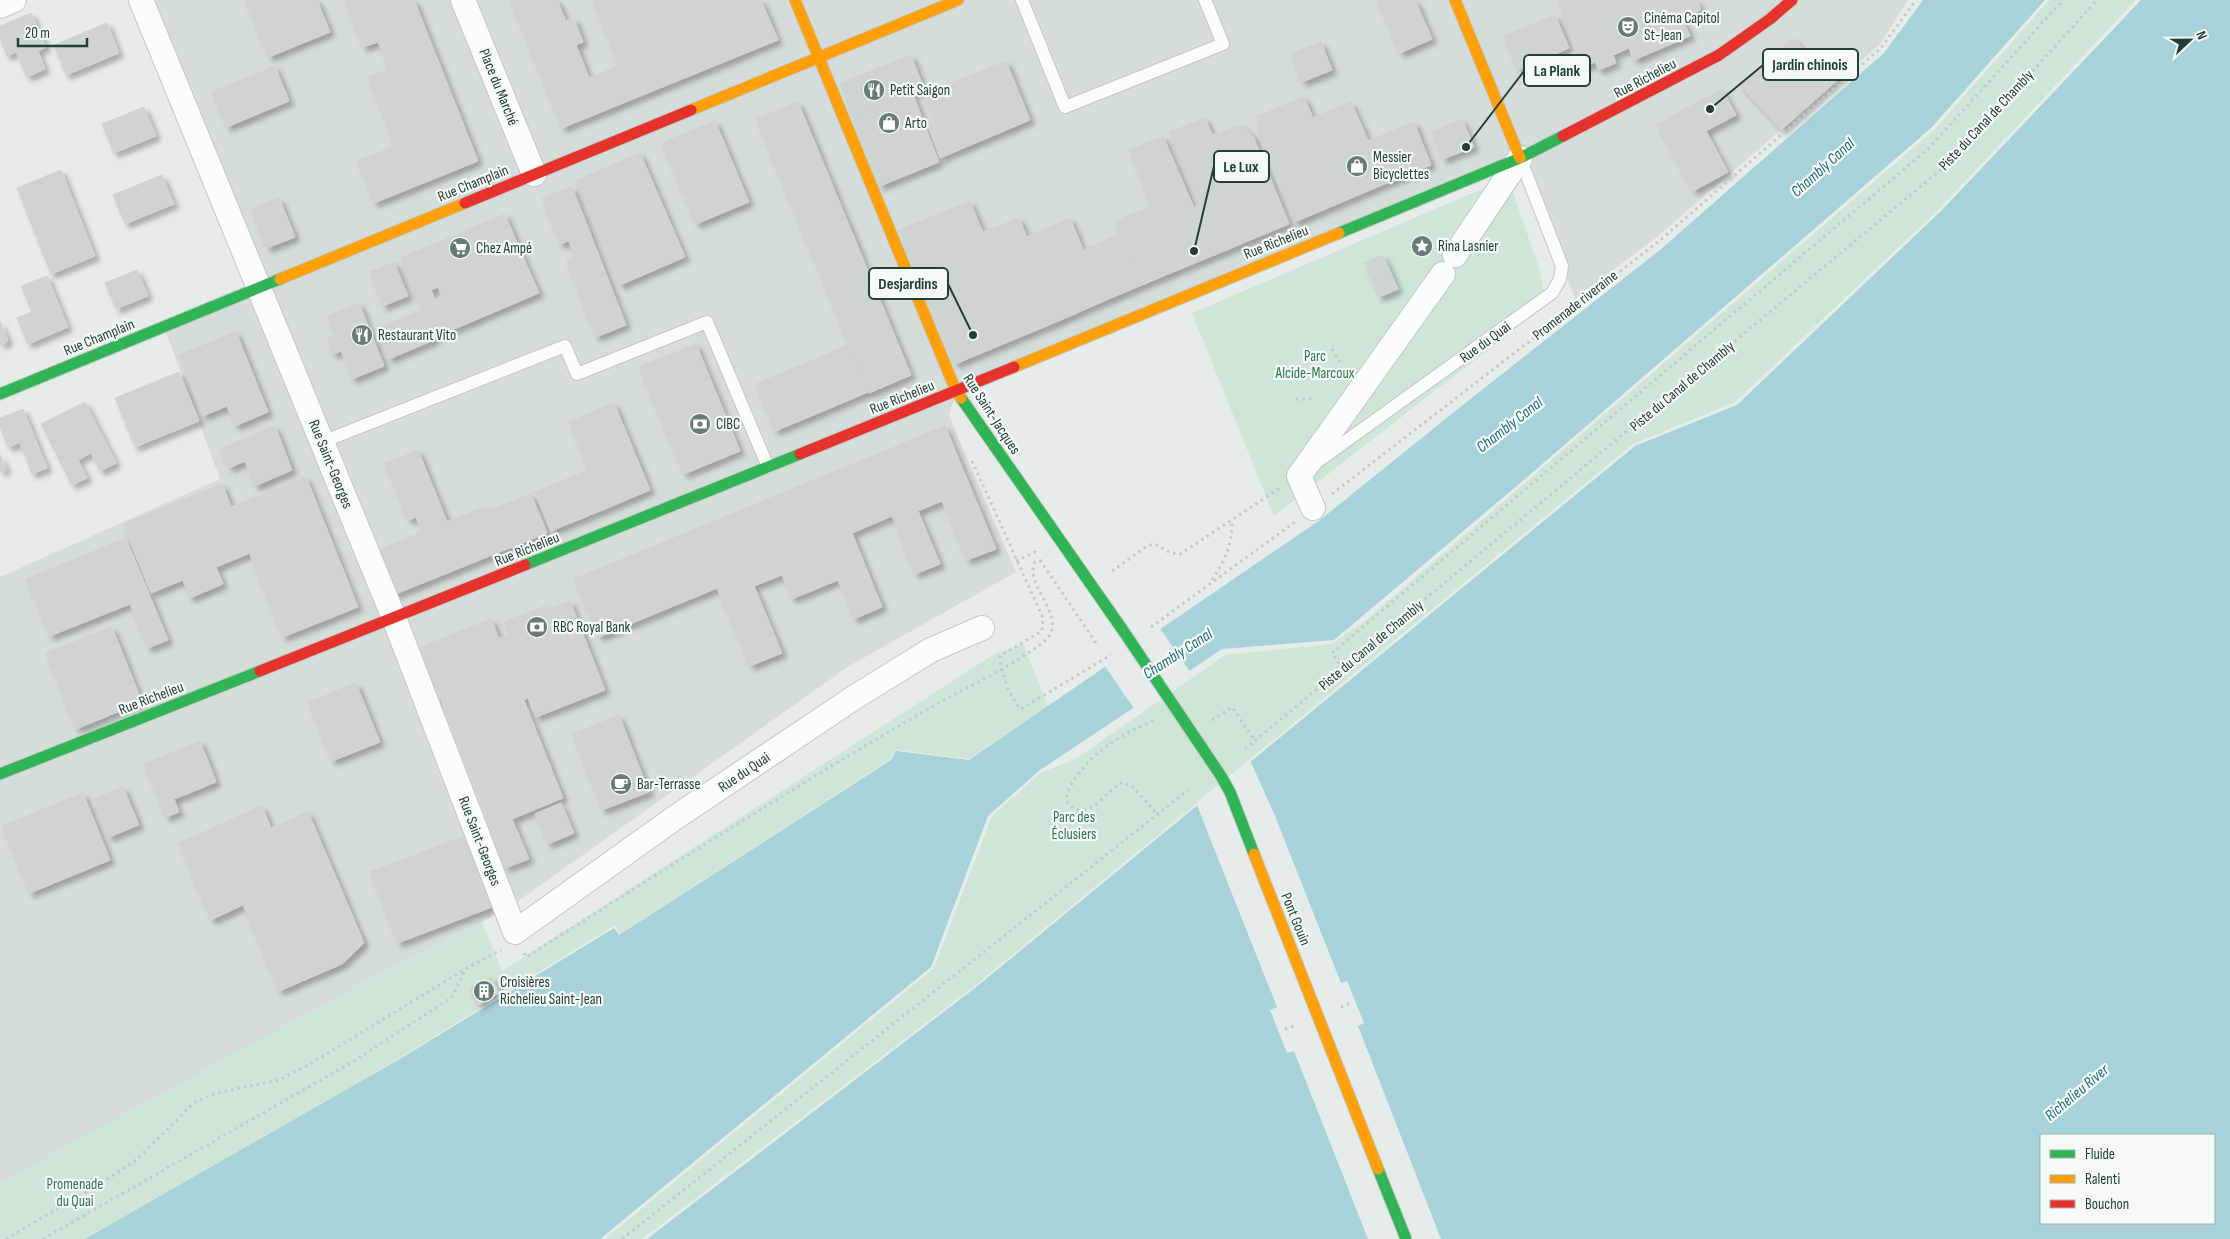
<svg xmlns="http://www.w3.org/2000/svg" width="2230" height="1239" font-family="'Sofia Sans Condensed',sans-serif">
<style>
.built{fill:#d4ddd9}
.green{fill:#cfe5d6}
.water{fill:#a7d2d9;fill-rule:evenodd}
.pier{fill:#e6ece9}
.building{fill:#ced4d2;stroke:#cfd4d2;filter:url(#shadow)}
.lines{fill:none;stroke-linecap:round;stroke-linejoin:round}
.lane-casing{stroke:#c3c9c6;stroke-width:14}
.street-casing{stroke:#c3c9c6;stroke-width:26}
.fast-casing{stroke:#c1c9c6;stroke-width:13}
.slow-casing{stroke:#c1c9c6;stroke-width:13}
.jam-casing{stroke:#c1c9c6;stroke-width:13}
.path{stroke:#c2cbc8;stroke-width:3;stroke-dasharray:2.5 4;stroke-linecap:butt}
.lane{stroke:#fbfcfc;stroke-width:12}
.street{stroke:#fbfcfc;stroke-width:24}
.fast{stroke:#30b455;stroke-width:11}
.slow{stroke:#ff9f0a;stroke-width:11}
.jam{stroke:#e5322d;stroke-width:11}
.fast-bridge-casing{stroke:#c1c9c6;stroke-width:13;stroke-linecap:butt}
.slow-bridge-casing{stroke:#c1c9c6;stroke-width:13;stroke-linecap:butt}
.fast-bridge{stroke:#30b455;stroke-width:11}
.slow-bridge{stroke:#ff9f0a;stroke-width:11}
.labels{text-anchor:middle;stroke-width:4.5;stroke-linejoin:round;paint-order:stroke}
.poi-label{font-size:15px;fill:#234038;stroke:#f5faf7;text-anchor:start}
.street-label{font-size:15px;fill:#234038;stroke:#f5faf7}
.park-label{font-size:15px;fill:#2d774a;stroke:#f5faf7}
.water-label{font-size:16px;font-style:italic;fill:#1c6b7c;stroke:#f5faf7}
.leader{fill:none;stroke:#234038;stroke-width:2}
.callout-dot{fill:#234038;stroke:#f5faf7;stroke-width:2}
.callout{fill:#f5faf7;stroke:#234038;stroke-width:2}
.callout-label{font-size:16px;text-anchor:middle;font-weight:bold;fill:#234038}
</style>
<defs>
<filter id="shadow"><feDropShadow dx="4.5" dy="4.5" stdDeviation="2.5" flood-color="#0004"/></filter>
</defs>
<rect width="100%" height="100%" fill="#e6ece9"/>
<path class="built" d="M141,0h1767l-28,44 -224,194 -81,60 -55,-140 -564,233 -7,25 67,156 -167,94 -335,238 -32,18 -98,49 -384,212v-606l220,-98 -56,-152 94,-39z"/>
<path class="green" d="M2049,0h87l-196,208 -205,194 -102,42 -661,544 -330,251h-37l329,-271 58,-152 50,-44 32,-12 151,-105 107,-11 33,-23 570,-492z
M1508,178l31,90 5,24 -9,21 -261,203 -82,-203z
M1023,644l25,62 -79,53 -73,-9 -7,10 -269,174 -5,-9 -277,171 -253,143h-85v-57l384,-211 98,-49 20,49 494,-318z"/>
<path class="water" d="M1923,0h122l-114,128 -406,351 -191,161 -112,9 -182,121 -52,46 -57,151 -331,272h-515l315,-180 214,-131 5,7 272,-175 5,-9 73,9 351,-240 144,-116 196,-154 224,-197z
M2141,0h89v1239h-1583l328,-251 660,-542 102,-41 205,-195zM2041,1135h173v88h-173z"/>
<path class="pier" d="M1159,627l32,46 -56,37 -31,-45z
M1250,760l25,56 66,167 6,-2 17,42 -6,3 83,213h-73l-74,-188 -7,2 -17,-43 7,-3 -81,-204z"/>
<path class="building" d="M245,0h72l13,32 -61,25z
M344,0h70l64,161 -104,42 -17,-42 38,-15 -27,-69 21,-8 -11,-27 -15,5z
M510,0h47l9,21 8,-3 9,24 -7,3 13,33 30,-13 -26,-65h168l17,40 -216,88z
M1377,0h38l17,39 -32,14z
M1558,0h139l4,10 -19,8 8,18 -56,24 -5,-12 -16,7 3,8 -17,7 -4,-8 -19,9 -7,-16 11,-5z
M31,13l15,34 -8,4 7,18 -18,8 -11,-25 -9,4 -7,-18v-12z
M1555,15l14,33 -51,22 -14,-34z
M107,23l12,30 -53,22 -12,-30z
M1793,38l21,24 16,-14 20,21 -69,61 -41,-45z
M1321,42l11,28 -30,12 -11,-28z
M911,55l13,34 -71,27 -13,-33z
M1006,61l24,59 -90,38 -12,-32 8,-3 -12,-29z
M275,66l14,35 -62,26 -15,-35z
M1722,89l14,26 -30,16 -14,-26z
M913,94l13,35 -60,23 -13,-35z
M1304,97l9,21 9,-4 34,82 -61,26 -37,-89 -1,-17z
M798,102l113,273 -42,18 -113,-274z
M1351,102l36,81 -31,13 -34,-82z
M1692,105l36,67 -35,19 -36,-67z
M144,107l12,29 -42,17 -12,-29z
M1205,118l50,120 -38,16 -20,-48 4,-1 -31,-73z
M1462,119l12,28 -31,12 -11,-27z
M715,121l34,81 -53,22 -34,-81z
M1414,122l17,43 -44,18 -19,-42z
M1241,125l12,11 36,88 -34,14 -43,-103z
M926,129l13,33 -59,24 -14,-34z
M1163,136l31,72 3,-2 20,48 -39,16 -49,-120z
M640,153l45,104 -65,28 -45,-104z
M61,170l34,86 -44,18 -34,-86z
M162,175l12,29 -49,20 -12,-29z
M572,187l54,138 -30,12 -30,-77 9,-3 -6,-16 -9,3 -18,-46z
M279,198l16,39 -28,11 -16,-39z
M970,201l37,91 -70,30 -38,-92z
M1152,206l26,64 -36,15 -27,-64z
M505,214l16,38 -74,31 -16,-38z
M1019,218l42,102 -36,15 -42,-103z
M1070,218l34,83 -43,19 -34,-83z
M1120,234l22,51 -38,16 -21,-51z
M431,245l16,38 -16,7 4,9 -15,6 -20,-47z
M521,252l18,41 -106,45 -13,-33 22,-9 -4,-9z
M1383,255l15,34 -19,8 -15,-34z
M394,262l14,34 -25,10 -13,-34z
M137,270l11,26 -32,13 -11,-26z
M47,276l21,51 -40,17 -11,-26 15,-6 -11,-26z
M1007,292l18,43 -70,29 -18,-42z
M359,303l25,63 -32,13 -11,-28 -8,3 -3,-7 -3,-8 8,-4 -8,-19z
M422,310l12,30 -45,19 -13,-30z
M0,321l8,20 -8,4z
M236,332l32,80 -33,14 -8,-20 -24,10 -24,-61z
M696,344l44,107 -56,23 -45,-107z
M848,345l20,47 -35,15 -20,-47z
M813,360l20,47 -58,24 -19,-47z
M179,372l20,49 -64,26 -20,-49z
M85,402l31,61 -16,8 -9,-18 -13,7 9,18 -15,7 -31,-61z
M614,403l36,87 -45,19 -36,-87z
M23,409l24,59 -15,6 -12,-31 -12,4 -8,-21v-8z
M275,426l17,44 -37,16 -10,-25 -16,7 -9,-19z
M945,426l51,123 -29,11 -25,-59 -24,10 22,53 -25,10 -23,-58 -40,17 30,74 -28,12 -16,-39 -46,19 -10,-24 -28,11 28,67 -32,13 -33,-78 -118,49 -25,-58z
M418,450l47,116 -72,29 -19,-43 48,-20 -6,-15 -8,3 -23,-57z
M0,455l6,14 -6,3z
M588,470l17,39 -54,22 -16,-39z
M306,477l52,130 -75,30 -52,-130z
M222,484l28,69 -34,14 7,17 -33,14 -7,-18 -32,13 -28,-69z
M531,494l16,39 -45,18 -16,-39z
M484,507l18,44 -37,15 -18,-44z
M126,538l42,102 -20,8 -18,-44 -80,32 -24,-57z
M570,601l35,89 -69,27 -8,-19 -4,2 -25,-62 10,-3 -5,-13 41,-16 2,4z
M491,619l21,51 -75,30 -21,-51z
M112,627l30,75 -66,27 -30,-76z
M512,670l27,68 -71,29 -27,-68z
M356,683l24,59 -48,19 -24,-59z
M619,715l30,77 -47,18 -30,-76z
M539,738l24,60 -51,21 17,40 -24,9 -37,-101z
M200,741l16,41 -29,12 -16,-41z
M171,753l16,41 -13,5 5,13 -13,5 -22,-53z
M123,787l16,38 -30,12 -15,-38z
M83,793l27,67 -80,33 -28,-67z
M561,803l13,30 -26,11 -13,-30z
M262,806l9,22 37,-16 56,131 -22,21 -63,27 -36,-86 -32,15 -32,-77z
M465,836l27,71 -94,36 -28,-71z
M491,977l8,16 -21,12 -9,-16z"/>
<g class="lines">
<g class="lane-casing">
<path id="lane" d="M1022,0l43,107 158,-63 -18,-44
M322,442l243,-96 12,28 130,-52 61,145
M1317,462l235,-169 8,-14 2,-13 -42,-108"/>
</g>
<g class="street-casing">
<path id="street" d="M141,0l253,618 121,314 161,-115 179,-120 76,-47 51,-22
M463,0l71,174
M0,6l14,-6
M1455,255l65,-97
M1313,508l-14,-32 144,-202"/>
</g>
<g class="fast-casing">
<path id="fast" d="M1339,233l181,-75 43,-22
M0,394l280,-115
M961,398l161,231
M525,565l275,-111
M0,774l260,-103"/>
</g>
<g class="slow-casing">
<path id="slow" d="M795,0l161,391 5,7
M1455,0l65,158
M691,110l267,-110
M280,279l185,-76
M1014,367l325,-134"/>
</g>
<g class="jam-casing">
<path id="jam" d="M1563,136l156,-81 51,-36 22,-19
M465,203l226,-93
M800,454l214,-87
M260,671l265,-106"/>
</g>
<path class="path" d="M1332,349l8,13
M1296,399h16
M972,461l71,157 -1,13 -42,25c1,18 9,40 21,53l90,-54
M1332,494l326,-252 223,-194 35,-48
M1040,560l58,86
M1016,561l19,-9 2,3
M1112,571l35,-25 8,-2 16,9 9,1 100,-66
M1212,580c13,-19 20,-35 20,-58
M1151,627l144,-105
M1343,669l-11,-16 597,-505 134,-148
M1153,720c-7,5 -17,8 -24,12 -24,14 -46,30 -59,55 -4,7 -6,14 2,20 4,3 10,3 15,2 15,-5 22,-21 36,-27l10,5 24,27
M1212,720l20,-13 23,34
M1245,749l705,-587 147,-162
M524,953l2,4c139,-87 277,-177 420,-258 19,-10 94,-48 103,-63 15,-23 -25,-51 -14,-74l10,-2
M1341,1007l8,-3
M1285,1029l12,-4
M6,1239l108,-64 22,-15 59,-58 22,-9 62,-13 31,-16 157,-96 34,-18
M43,1239l311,-178 97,-63 15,-29
M622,1239l566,-449"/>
<use href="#lane" class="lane"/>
<use href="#street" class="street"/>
<use href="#fast" class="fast"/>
<use href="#slow" class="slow"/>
<use href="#jam" class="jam"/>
<g class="fast-bridge-casing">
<path id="fast-bridge" d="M1122,629l99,147 9,16 24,62
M1378,1169l28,70"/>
</g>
<g class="slow-bridge-casing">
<path id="slow-bridge" d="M1254,854l124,315"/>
</g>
<use href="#fast-bridge" class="fast-bridge"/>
<use href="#slow-bridge" class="slow-bridge"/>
</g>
<defs>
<g id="theatre-disc" transform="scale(1.125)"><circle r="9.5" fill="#677c76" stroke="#f5faf7"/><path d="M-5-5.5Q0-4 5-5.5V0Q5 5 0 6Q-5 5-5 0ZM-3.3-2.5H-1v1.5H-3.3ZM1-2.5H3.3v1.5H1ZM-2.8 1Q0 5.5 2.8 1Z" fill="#fff"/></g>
<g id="restaurant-disc" transform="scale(1.125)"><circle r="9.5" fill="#677c76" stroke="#f5faf7"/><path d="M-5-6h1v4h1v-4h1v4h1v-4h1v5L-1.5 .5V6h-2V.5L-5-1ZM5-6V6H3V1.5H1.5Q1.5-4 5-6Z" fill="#fff"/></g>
<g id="shop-disc" transform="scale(1.125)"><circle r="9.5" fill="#677c76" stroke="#f5faf7"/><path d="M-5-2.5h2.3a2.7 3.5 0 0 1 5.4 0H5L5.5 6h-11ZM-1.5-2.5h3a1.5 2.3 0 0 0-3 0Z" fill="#fff"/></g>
<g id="sight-disc" transform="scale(1.125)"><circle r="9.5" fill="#677c76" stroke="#f5faf7"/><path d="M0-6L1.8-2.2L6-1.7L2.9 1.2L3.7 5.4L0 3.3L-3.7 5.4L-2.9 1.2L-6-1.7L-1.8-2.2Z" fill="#fff"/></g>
<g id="supermarket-disc" transform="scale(1.125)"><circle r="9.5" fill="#677c76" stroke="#f5faf7"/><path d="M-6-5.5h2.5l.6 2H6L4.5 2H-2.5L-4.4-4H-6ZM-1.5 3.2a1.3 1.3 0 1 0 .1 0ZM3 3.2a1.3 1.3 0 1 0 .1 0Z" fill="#fff"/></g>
<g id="bank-disc" transform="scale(1.125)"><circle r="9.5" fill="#677c76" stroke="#f5faf7"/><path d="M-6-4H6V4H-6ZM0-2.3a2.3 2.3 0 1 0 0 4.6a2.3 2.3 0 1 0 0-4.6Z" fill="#fff"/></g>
<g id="cafe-disc" transform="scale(1.125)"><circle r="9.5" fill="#677c76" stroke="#f5faf7"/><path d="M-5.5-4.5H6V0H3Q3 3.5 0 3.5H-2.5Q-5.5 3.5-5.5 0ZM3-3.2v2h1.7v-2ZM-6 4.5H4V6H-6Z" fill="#fff"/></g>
<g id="building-disc" transform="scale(1.125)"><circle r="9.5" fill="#677c76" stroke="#f5faf7"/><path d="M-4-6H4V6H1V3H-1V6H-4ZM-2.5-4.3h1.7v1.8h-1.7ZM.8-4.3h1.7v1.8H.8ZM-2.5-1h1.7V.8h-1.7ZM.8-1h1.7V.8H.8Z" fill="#fff"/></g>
</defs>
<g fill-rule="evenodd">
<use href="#theatre-disc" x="1628" y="27"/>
<use href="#restaurant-disc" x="874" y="90"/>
<use href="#shop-disc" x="889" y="123"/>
<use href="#shop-disc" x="1357" y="166"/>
<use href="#sight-disc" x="1422" y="246"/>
<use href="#supermarket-disc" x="460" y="248"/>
<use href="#restaurant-disc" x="362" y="335"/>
<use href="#bank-disc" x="700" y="424"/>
<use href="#bank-disc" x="537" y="627"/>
<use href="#cafe-disc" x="621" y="784"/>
<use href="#building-disc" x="484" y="991"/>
</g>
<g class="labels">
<g class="poi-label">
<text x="1644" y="23">Cinéma Capitol<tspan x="1644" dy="17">St-Jean</tspan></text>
<text x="890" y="95">Petit Saigon</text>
<text x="905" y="128">Arto</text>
<text x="1373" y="162">Messier<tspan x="1373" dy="17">Bicyclettes</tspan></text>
<text x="1438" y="251">Rina Lasnier</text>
<text x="476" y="253">Chez Ampé</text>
<text x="378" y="340">Restaurant Vito</text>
<text x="716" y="429">CIBC</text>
<text x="553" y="632">RBC Royal Bank</text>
<text x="637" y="789">Bar-Terrasse</text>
<text x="500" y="987">Croisières<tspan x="500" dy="17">Richelieu Saint-Jean</tspan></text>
</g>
<g class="street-label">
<text transform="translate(1645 78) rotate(-28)" y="5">Rue Richelieu</text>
<text transform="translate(499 87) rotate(68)" y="5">Place du Marché</text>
<text transform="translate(1986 120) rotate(-47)" y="5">Piste du Canal de Chambly</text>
<text transform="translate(473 183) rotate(-22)" y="5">Rue Champlain</text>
<text transform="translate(1276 242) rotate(-22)" y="5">Rue Richelieu</text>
<text transform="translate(1575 305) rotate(-38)" y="5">Promenade riveraine</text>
<text transform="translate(99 337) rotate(-22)" y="5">Rue Champlain</text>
<text transform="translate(1485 342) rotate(-36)" y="5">Rue du Quai</text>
<text transform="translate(1682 386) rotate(-40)" y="5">Piste du Canal de Chambly</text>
<text transform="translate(902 397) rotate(-22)" y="5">Rue Richelieu</text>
<text transform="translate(992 414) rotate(57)" y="5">Rue Saint-Jacques</text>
<text transform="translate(331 464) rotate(68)" y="5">Rue Saint-Georges</text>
<text transform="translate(527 549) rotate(-22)" y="5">Rue Richelieu</text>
<text transform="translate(1371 645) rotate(-40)" y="5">Piste du Canal de Chambly</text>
<text transform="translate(151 698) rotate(-21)" y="5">Rue Richelieu</text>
<text transform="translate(744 772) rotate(-34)" y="5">Rue du Quai</text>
<text transform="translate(480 841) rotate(69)" y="5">Rue Saint-Georges</text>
<text transform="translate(1296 919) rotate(68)" y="5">Pont Gouin</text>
</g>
<g class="park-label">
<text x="1315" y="361">Parc<tspan x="1315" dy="17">Alcide-Marcoux</tspan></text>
<text x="1074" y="822">Parc des<tspan x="1074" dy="17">Éclusiers</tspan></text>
<text x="75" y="1189">Promenade<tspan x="75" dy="17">du Quai</tspan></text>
</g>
<g class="water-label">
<text transform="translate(1822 167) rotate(-42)" y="6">Chambly Canal</text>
<text transform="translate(1509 424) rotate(-38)" y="6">Chambly Canal</text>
<text transform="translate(1177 653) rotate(-33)" y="6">Chambly Canal</text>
<text transform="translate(2076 1092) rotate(-40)" y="6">Richelieu River</text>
</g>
</g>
<path class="leader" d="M1710 109L1763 65M1466 147L1524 71M1194 251L1214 166M973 335L948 284"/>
<g class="callout-dot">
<circle cx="1710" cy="109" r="5"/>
<circle cx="1466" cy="147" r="5"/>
<circle cx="1194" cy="251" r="5"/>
<circle cx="973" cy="335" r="5"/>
</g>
<g class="callout">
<rect x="1763" y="49" width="95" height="31" rx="5"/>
<rect x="1524" y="55" width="66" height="31" rx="5"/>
<rect x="1214" y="151" width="55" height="31" rx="5"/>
<rect x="869" y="268" width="79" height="31" rx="5"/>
</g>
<g class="callout-label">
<text x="1810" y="70">Jardin chinois</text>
<text x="1557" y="76">La Plank</text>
<text x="1241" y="172">Le Lux</text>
<text x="908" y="289">Desjardins</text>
</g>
<rect x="2040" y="1134" width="175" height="90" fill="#f5faf7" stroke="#a1b0ab"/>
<rect x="2050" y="1150" width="25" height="8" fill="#30b455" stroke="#a1b0ab"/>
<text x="2085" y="1159" font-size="15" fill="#234038">Fluide</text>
<rect x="2050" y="1175" width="25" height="8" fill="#ff9f0a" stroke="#a1b0ab"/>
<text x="2085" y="1184" font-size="15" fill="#234038">Ralenti</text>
<rect x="2050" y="1200" width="25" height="8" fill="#e5322d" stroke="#a1b0ab"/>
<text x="2085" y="1209" font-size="15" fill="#234038">Bouchon</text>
<g transform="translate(2190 40) rotate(68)" stroke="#f5faf7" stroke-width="4" paint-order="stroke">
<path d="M0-4L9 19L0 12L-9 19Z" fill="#234038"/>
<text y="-8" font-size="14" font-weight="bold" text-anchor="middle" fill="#234038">N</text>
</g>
<path d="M18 38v8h69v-8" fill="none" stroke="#234038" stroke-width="2.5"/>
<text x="25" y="38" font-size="15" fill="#234038" stroke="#f5faf7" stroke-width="4" paint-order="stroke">20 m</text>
</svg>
